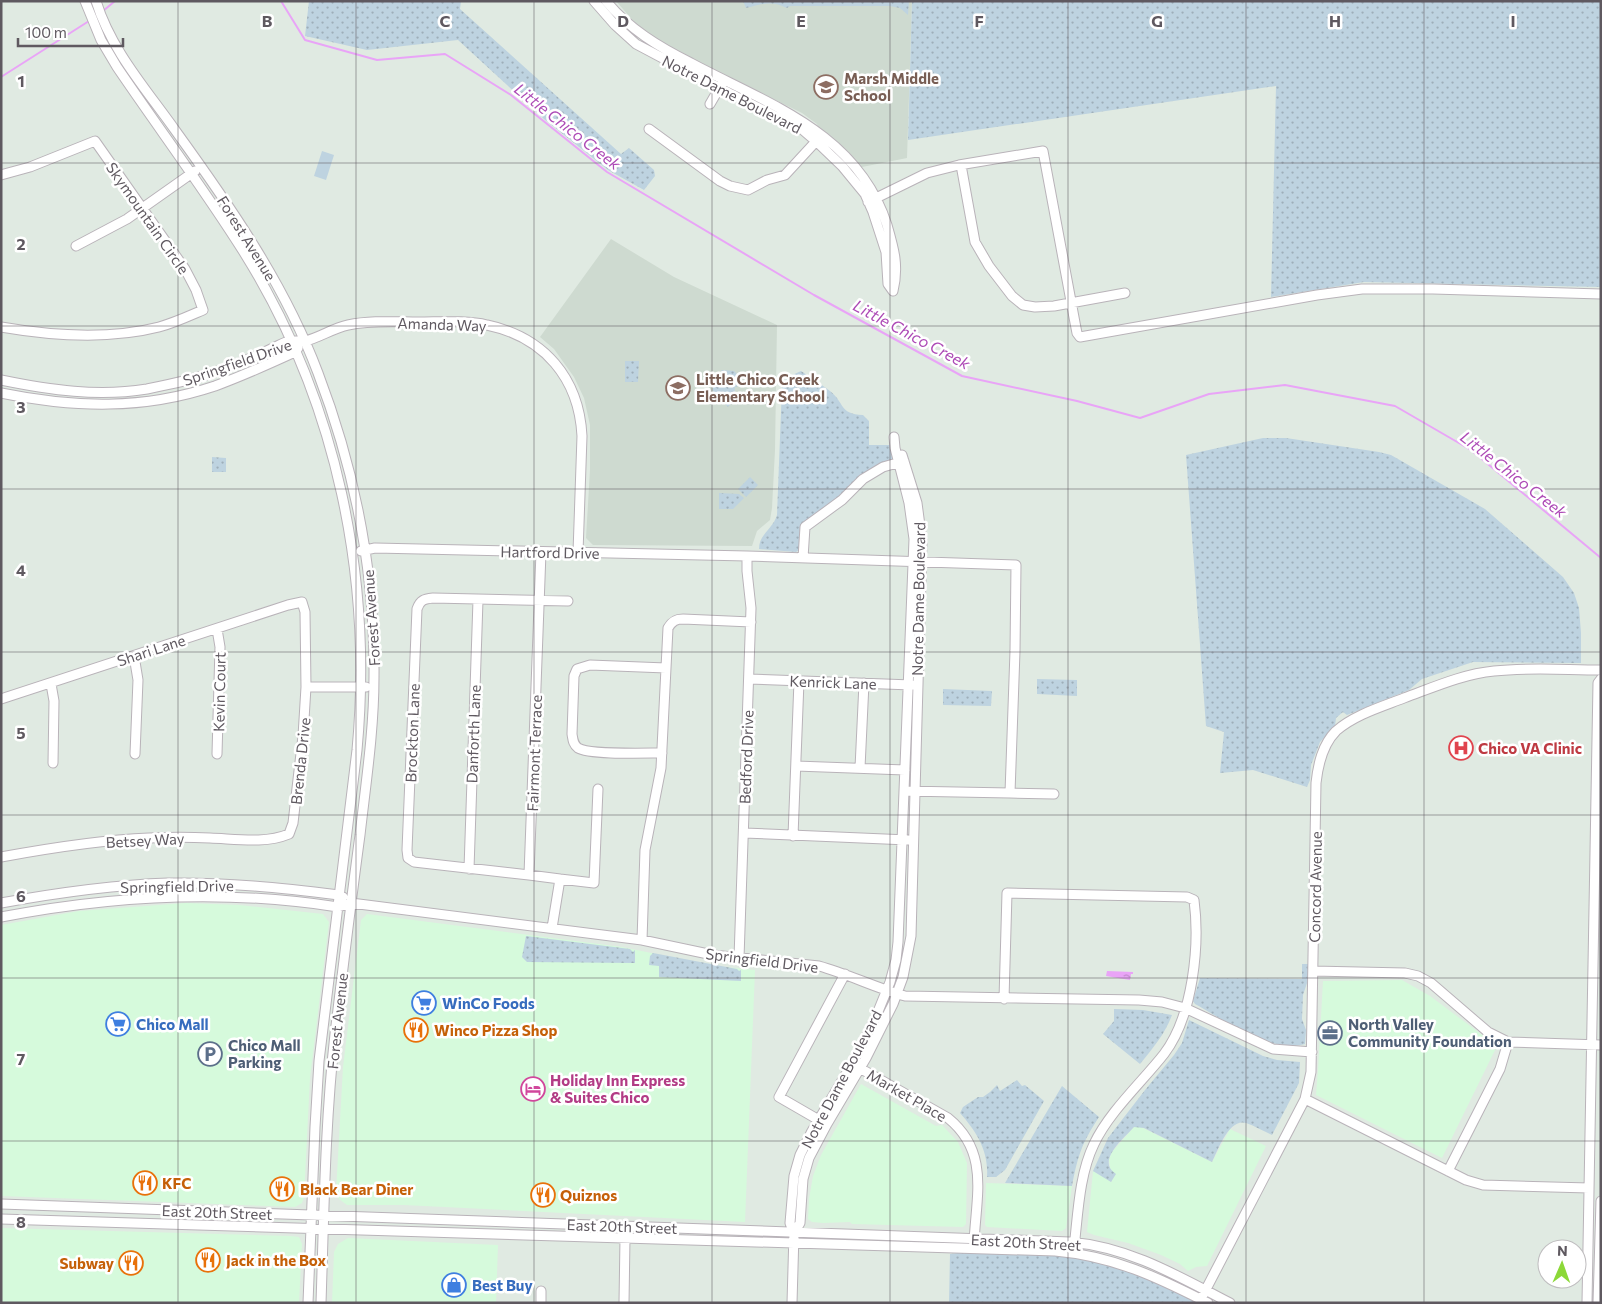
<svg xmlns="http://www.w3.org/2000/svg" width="1602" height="1304" viewBox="0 0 1602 1304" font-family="Commissioner,sans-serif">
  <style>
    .commercial { fill: #d6fadc }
    .education { fill: #cedad0 }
    .grass { fill: url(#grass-dots) }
    .garden { fill: #bed3e0 }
    .water { fill: url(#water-ripples) }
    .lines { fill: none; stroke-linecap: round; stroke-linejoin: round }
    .stream { stroke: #e9a4f7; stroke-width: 2 }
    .minor-casing { stroke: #b9b3b9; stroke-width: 11 }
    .minor { stroke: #fff; stroke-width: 9 }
    .grid { fill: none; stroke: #5f5960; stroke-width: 1; stroke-opacity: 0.55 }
    .labels { text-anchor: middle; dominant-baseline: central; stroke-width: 5; stroke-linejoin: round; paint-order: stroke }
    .education-label { font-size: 15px; font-weight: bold; fill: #785e54; stroke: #fff; text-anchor: start }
    .street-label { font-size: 15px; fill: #5f5960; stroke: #fff }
    .health-label { font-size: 15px; font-weight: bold; fill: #be3a42; stroke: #fff; text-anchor: start }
    .shop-label { font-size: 15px; font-weight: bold; fill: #366cbe; stroke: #fff; text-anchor: start }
    .service-label { font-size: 15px; font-weight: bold; fill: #4e5e75; stroke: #fff; text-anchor: start }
    .food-label { font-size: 15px; font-weight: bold; fill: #c56008; stroke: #fff; text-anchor: start }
    .hotel-label { font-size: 15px; font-weight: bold; fill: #b23c85; stroke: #fff; text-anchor: start }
    .water-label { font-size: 16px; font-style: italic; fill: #ad4ab6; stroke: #fff }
    .grid-label { font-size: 16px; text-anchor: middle; font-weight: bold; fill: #5f5960; stroke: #fff; stroke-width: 5; stroke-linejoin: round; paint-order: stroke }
  </style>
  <defs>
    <pattern id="grass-dots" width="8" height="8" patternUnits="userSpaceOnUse" patternTransform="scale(1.25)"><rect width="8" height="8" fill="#bed3e0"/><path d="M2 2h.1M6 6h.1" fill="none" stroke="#9eaeb9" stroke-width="1.8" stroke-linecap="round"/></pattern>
    <pattern id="water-ripples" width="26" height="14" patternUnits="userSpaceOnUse" patternTransform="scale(1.25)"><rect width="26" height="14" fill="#e9a4f7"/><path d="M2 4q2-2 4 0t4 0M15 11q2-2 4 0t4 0" fill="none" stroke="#c089cb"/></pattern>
  </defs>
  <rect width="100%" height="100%" fill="#e0eae2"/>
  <path class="commercial" d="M186 903 239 905 323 914 329 922 310 1078 304 1197 302 1203 295 1207 1 1196V925L79 911Z
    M367 914 622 947 715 966 755 970 745 1222 404 1205H347L339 1199 336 1192 343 1067 361 920Z
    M1402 980 1430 996 1497 1046 1442 1158 1316 1095 1318 1070 1323 981Z
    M861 1084 936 1126 942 1125 958 1142 967 1163 966 1224 963 1227 852 1224 850 1222 823 1223 812 1222 808 1219 809 1199 813 1176 821 1155Z
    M1139 1126 1212 1162 1230 1129 1266 1146 1207 1266 1196 1267 1188 1271 1180 1264 1161 1255 1128 1243 1094 1235 1087 1232 1093 1171 1112 1182 1109 1160 1111 1153 1134 1127Z
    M986 1183 1072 1186 1066 1228 1062 1231 987 1227 985 1225Z
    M1 1228 291 1236 299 1237 302 1244 299 1303H1Z
    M348 1238 498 1245 496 1303H332L334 1252 338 1244Z"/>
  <path class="education" d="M616 1H912L907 158 857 168 822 135 817 124 802 113 763 94 723 81 641 30Z
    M611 239 674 277 777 325 775 450 772 508 770 520 757 531 752 546 593 545 586 538 590 470V425L584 398 574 377 554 349 540 337Z"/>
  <path class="grass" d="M309 1H461L460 9 621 154 629 148 654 170 655 176 644 190 608 170 544 119 458 40 367 50 305 36Z
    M743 1H909L908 15 900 8 890 6H790L787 8C771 0 763 4 746 8Z
    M912 1H1601V287L1364 282 1271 297 1276 86 908 140Z
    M625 361H639L638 382H625Z
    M722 370 734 371 738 375 737 387H735L734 400 728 407 713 391V385H718V375Z
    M801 371C811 378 821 384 830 391 845 403 839 414 863 415L869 421V445H892L893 459 871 469 861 476 840 496 801 525 799 550 796 552 759 549C759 534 773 529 777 515L782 386 788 377Z
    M1263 438H1286L1379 452 1391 455 1485 509 1563 577 1574 593 1579 608 1581 633V663L1473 662 1422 679 1409 690 1347 715 1343 712 1336 718 1335 726 1320 742 1311 765 1310 780 1307 787 1253 770 1220 773 1224 732 1206 726 1186 455Z
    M212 457 226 458V472H212Z
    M750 477 758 485 746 497 738 489Z
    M719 493 739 494 744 498 733 509H719Z
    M1037 679 1077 680V696L1037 694Z
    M943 689 992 691 991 706 943 705Z
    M526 936 630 949 633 952 635 950V963L527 962 522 957Z
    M653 953 737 969 739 971 741 970V981L659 977V966L649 965 650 956Z
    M1302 964H1308V980L1303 995 1302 1019 1306 1030 1305 1044C1272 1054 1224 1020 1195 1004L1193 1001 1200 978 1302 979Z
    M1114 1009 1143 1010 1172 1015C1165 1034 1153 1048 1140 1064L1103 1034 1114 1021Z
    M1189 1020 1263 1056 1277 1060 1300 1062 1299 1083 1272 1135C1263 1131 1255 1126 1246 1123 1229 1118 1218 1150 1212 1162L1144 1128 1134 1127C1126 1136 1103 1155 1110 1168 1112 1171 1114 1172 1116 1174L1111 1182 1093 1171 1108 1138 1145 1090 1174 1055 1182 1043Z
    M1017 1080 1022 1086 1025 1085 1044 1101 1005 1170 996 1177H987C989 1151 976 1131 960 1113L963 1107 978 1097H983L990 1092 997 1085 1000 1091Z
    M1062 1086 1099 1117C1082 1143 1078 1155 1072 1186L1005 1183Z
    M965 1252C1005 1254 1056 1252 1095 1261 1131 1270 1164 1287 1198 1303H949L950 1254Z"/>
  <path class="garden" d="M322 151 334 155 326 180 314 176Z"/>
  <path class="water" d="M1107 971 1133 972V974H1131L1130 980 1106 976Z"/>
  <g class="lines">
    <path class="stream" d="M281 1 305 40 377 60 445 54 511 95 607 172 814 295 962 376 1077 401 1140 418 1209 394 1285 385 1395 406 1471 450 1601 558
      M103 11 115 1
      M1 77 89 21"/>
    <g class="minor-casing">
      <path id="minor" d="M85 1 101 40 117 67C159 129 205 190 245 254 337 402 373 578 357 750L319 1061 315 1127 308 1303
        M96 1C111 50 146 89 175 130 230 206 285 285 318 373 355 470 375 573 374 677 374 730 366 782 360 835 351 901 343 968 335 1034 325 1123 324 1213 321 1303
        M594 1 615 25 636 44 719 88 803 130 817 142 842 166 865 194 873 212 886 252 888 284 893 291
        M606 1C629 29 659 47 691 63 768 104 858 133 887 225 894 249 899 266 893 291
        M710 104 721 85
        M649 129 720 181 730 186 748 190 767 180 785 175 820 137
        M961 165 975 242 989 266 1012 296 1023 305 1035 307 1054 306 1125 293
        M1 175 30 167 95 141 185 269 196 290 203 310C189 316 174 323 159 327 108 340 53 336 1 327
        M868 202 927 173 959 165 1043 151 1076 328 1077 333 1080 337 1317 295 1362 289H1433L1601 294
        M76 246 127 219 195 171
        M1 380C50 390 98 397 147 389 172 384 197 379 221 370 238 364 256 356 273 348 278 346 284 342 290 341 295 340 300 342 305 341 319 338 333 328 348 325 371 320 396 322 419 322 440 322 467 320 487 325 544 337 579 378 582 436L578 553
        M1 393C75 408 143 410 215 386 242 376 269 364 295 352L298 348
        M361 551 375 548 747 556 1016 565 1015 651 1010 793 904 791
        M541 552 529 875 560 879 552 928
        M803 558 805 527 842 500 863 479 883 467 904 461
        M217 629 220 647 217 754
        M134 656 138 680 135 754
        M749 679 912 685
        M51 684 54 701 53 763
        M306 687H366
        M1 699 288 605 302 602 305 612 306 687 303 736 293 823 289 834C265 844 236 839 210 838 190 837 169 837 149 838 99 840 50 848 1 857
        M662 753C646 753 589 755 578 748 573 744 573 740 572 734L574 676 577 669 590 665 666 668
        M796 766 905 770
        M860 768 864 683
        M1010 793 1054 794
        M744 833 908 840
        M793 836 799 681
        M469 869 478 600
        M529 875 414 862 408 858 407 850 417 609C420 600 424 599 433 598L568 601
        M560 879 594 883 598 789
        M1 903C56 893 112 885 168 883 225 882 282 888 339 895L343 897
        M1 917C114 895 224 889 338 907L351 903 642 940 713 955 819 966C848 974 876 988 905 996L1139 1000 1162 1002 1185 1008 1273 1049 1312 1052
        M642 940 645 850 661 768 668 628C672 621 676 619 683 619L751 622
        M739 958 751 608 747 571V556
        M1313 971 1405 973 1418 976 1431 983 1488 1032 1508 1042 1601 1045
        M1004 999 1007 893 1187 897 1194 900C1200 945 1193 1016 1164 1054 1142 1082 1109 1112 1094 1144 1079 1175 1078 1214 1074 1248
        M856 1066 948 1118C990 1152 976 1196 974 1243
        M1305 1099 1466 1180 1483 1185 1589 1188
        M824 1123 779 1097 845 974
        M1448 1171 1500 1069 1508 1042
        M1 1204 1070 1242C1129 1247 1178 1276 1230 1303
        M1 1219 1055 1251C1113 1256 1157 1277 1208 1303
        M794 1233 800 1223 803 1179 809 1158 827 1124 866 1058 893 1004 903 977 911 936 922 541 917 503 902 455
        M1203 1295 1305 1099 1311 1072 1316 783C1318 765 1322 745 1336 731 1354 715 1381 707 1404 698 1434 687 1463 674 1494 671 1529 667 1566 670 1601 670
        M541 1303V1291
        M624 1303 625 1238
        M792 1303 794 1233 790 1223 794 1176 800 1155 812 1131 852 1064 875 1019 890 982 896 960 898 942 914 539 909 503 895 448 894 437
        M1587 1303 1598 683 1601 679
        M1598 1303 1601 1201"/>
    </g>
    <use href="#minor" class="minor"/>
  </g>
  <path class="grid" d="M178 1V1303M356 1V1303M534 1V1303M712 1V1303M890 1V1303M1068 1V1303M1246 1V1303M1424 1V1303M1 163H1601M1 326H1601M1 489H1601M1 652H1601M1 815H1601M1 978H1601M1 1141H1601"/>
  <defs>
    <g id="school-ring" transform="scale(1.25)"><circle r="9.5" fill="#fff" stroke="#8d6e63" stroke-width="1.5"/><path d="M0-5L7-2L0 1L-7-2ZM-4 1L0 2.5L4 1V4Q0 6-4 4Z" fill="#8d6e63"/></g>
    <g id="hospital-ring" transform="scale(1.25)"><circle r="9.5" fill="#fff" stroke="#e0444e" stroke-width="1.5"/><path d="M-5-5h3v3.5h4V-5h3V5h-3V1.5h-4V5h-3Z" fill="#e0444e"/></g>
    <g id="supermarket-ring" transform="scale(1.25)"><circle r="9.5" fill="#fff" stroke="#3f7fe0" stroke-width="1.5"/><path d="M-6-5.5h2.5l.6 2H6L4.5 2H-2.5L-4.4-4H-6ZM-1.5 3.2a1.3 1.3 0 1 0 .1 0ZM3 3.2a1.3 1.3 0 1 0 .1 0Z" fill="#3f7fe0"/></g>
    <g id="restaurant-ring" transform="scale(1.25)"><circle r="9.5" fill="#fff" stroke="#e8710a" stroke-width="1.5"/><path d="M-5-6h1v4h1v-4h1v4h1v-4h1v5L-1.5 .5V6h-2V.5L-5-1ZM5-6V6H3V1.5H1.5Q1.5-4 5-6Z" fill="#e8710a"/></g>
    <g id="office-ring" transform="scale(1.25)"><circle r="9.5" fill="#fff" stroke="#5c6f8a" stroke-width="1.5"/><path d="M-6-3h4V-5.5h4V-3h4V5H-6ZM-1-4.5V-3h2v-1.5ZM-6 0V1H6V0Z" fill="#5c6f8a"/></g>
    <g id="parking-ring" transform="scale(1.25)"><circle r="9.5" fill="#fff" stroke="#5c6f8a" stroke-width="1.5"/><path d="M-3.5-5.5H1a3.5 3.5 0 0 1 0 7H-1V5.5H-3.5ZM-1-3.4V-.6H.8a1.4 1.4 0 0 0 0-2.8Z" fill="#5c6f8a"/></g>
    <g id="hotel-ring" transform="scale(1.25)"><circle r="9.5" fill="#fff" stroke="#d1479c" stroke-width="1.5"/><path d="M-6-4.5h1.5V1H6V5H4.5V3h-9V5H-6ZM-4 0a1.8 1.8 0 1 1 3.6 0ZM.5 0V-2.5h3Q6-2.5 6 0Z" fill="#d1479c"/></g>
    <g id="shop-ring" transform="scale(1.25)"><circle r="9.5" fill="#fff" stroke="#3f7fe0" stroke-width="1.5"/><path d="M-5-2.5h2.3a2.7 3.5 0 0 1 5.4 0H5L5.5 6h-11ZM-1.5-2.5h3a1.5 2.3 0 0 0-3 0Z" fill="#3f7fe0"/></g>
  </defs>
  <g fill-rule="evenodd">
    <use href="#school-ring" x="826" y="87"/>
    <use href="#school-ring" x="678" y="388"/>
    <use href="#hospital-ring" x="1461" y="748"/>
    <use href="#supermarket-ring" x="424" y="1003"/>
    <use href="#supermarket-ring" x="118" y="1024"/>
    <use href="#restaurant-ring" x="416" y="1030"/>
    <use href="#office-ring" x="1330" y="1033"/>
    <use href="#parking-ring" x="210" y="1054"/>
    <use href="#hotel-ring" x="533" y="1089"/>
    <use href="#restaurant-ring" x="145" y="1183"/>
    <use href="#restaurant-ring" x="282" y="1189"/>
    <use href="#restaurant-ring" x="543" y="1195"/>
    <use href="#restaurant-ring" x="208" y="1260"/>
    <use href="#restaurant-ring" x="131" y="1263"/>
    <use href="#shop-ring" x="454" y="1285"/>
  </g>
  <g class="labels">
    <g class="education-label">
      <text x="844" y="78">Marsh Middle<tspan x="844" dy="17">School</tspan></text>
      <text x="696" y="379">Little Chico Creek<tspan x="696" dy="17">Elementary School</tspan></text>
    </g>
    <g class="street-label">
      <text transform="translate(732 94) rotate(27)">Notre Dame Boulevard</text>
      <text transform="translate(148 218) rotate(55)">Skymountain Circle</text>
      <text transform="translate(247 238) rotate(58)">Forest Avenue</text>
      <text transform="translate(442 324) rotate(2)">Amanda Way</text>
      <text transform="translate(237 362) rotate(-19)">Springfield Drive</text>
      <text transform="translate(550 552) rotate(1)">Hartford Drive</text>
      <text transform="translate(918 599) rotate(-89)">Notre Dame Boulevard</text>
      <text transform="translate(371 618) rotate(-94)">Forest Avenue</text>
      <text transform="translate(151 650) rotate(-18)">Shari Lane</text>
      <text transform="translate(833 682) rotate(2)">Kenrick Lane</text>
      <text transform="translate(219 692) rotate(-89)">Kevin Court</text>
      <text transform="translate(412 733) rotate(-88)">Brockton Lane</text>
      <text transform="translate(473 734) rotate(-88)">Danforth Lane</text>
      <text transform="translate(534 753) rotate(-88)">Fairmont Terrace</text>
      <text transform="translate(746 757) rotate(-88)">Bedford Drive</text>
      <text transform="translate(300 761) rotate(-84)">Brenda Drive</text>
      <text transform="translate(145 840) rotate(-3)">Betsey Way</text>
      <text transform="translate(177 886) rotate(-1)">Springfield Drive</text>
      <text transform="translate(1315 887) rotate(-89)">Concord Avenue</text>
      <text transform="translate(762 960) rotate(7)">Springfield Drive</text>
      <text transform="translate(337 1021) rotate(-84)">Forest Avenue</text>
      <text transform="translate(841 1079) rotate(-62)">Notre Dame Boulevard</text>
      <text transform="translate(907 1095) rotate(30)">Market Place</text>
      <text transform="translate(217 1212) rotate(2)">East 20th Street</text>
      <text transform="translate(622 1226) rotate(2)">East 20th Street</text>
      <text transform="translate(1026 1242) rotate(3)">East 20th Street</text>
    </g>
    <g class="health-label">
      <text x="1478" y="748">Chico VA Clinic</text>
    </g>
    <g class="shop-label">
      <text x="442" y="1003">WinCo Foods</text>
      <text x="136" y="1024">Chico Mall</text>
      <text x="472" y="1285">Best Buy</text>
    </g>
    <g class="service-label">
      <text x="1348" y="1024">North Valley<tspan x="1348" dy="17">Community Foundation</tspan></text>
      <text x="228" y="1045">Chico Mall<tspan x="228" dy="17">Parking</tspan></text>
    </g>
    <g class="food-label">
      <text x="434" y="1030">Winco Pizza Shop</text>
      <text x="162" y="1183">KFC</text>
      <text x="300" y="1189">Black Bear Diner</text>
      <text x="560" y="1195">Quiznos</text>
      <text x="226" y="1260">Jack in the Box</text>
      <text x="114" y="1263" text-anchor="end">Subway</text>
    </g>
    <g class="hotel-label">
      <text x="550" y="1080">Holiday Inn Express<tspan x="550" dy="17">&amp; Suites Chico</tspan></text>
    </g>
    <g class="water-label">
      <text transform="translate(568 126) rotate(38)">Little Chico Creek</text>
      <text transform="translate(912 334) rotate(28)">Little Chico Creek</text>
      <text transform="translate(1514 474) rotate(38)">Little Chico Creek</text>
    </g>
  </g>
  <g class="grid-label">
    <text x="267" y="27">B</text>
    <text x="445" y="27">C</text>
    <text x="623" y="27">D</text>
    <text x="801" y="27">E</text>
    <text x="979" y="27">F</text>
    <text x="1157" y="27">G</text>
    <text x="1335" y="27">H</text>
    <text x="1513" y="27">I</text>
    <text x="21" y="87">1</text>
    <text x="21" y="250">2</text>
    <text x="21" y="413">3</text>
    <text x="21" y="576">4</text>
    <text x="21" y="739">5</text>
    <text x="21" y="902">6</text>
    <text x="21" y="1065">7</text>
    <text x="21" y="1228">8</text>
  </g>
  <rect width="1602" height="1304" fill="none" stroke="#5f5960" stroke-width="5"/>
  <g transform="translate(1562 1264) rotate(2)"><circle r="24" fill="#ffffff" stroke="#bfbdbf"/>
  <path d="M0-4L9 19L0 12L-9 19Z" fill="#8cd838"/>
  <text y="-8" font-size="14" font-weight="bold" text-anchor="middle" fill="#5f5960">N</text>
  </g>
  <path d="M18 38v8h105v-8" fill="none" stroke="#5f5960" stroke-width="2.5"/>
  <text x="25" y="38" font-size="15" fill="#5f5960" stroke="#ffffff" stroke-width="4" paint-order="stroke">100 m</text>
</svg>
